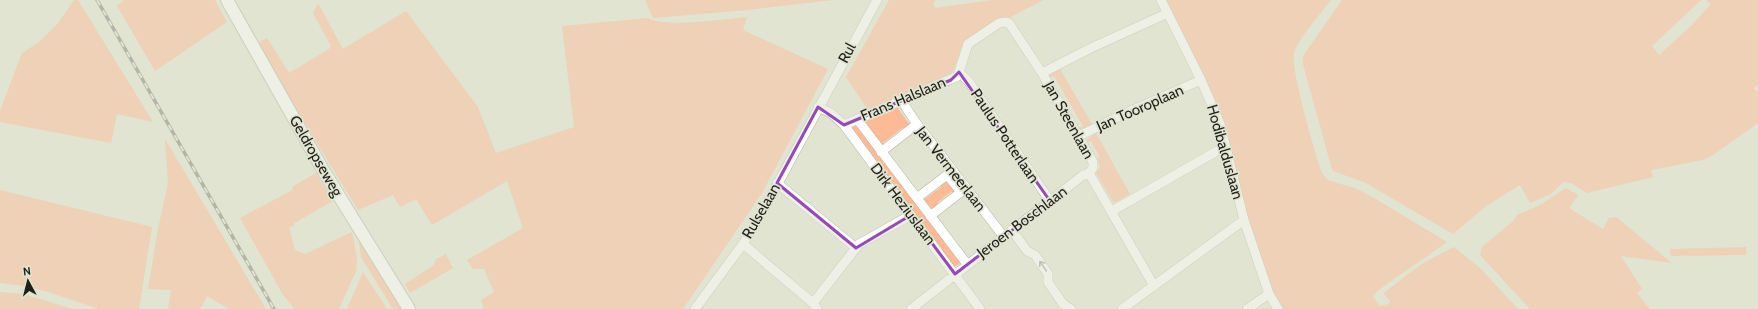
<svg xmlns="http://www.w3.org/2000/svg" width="1758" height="309" viewBox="0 0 1758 309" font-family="Cabin,sans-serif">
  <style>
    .green { fill: #feba94 }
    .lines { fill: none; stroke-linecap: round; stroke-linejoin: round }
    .minor-casing { stroke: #b3b6a4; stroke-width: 10 }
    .major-casing { stroke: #b3b6a4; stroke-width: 14 }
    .minor { stroke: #fff; stroke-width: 9 }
    .major { stroke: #fff; stroke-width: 12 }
    .rail-casing { stroke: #7c7e71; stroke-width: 3.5 }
    .rail { stroke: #e0e4d1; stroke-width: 2; stroke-dasharray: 6; stroke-linecap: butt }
    .oneway { stroke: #9a9b98 }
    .marked { fill: none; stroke: #9549bb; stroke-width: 3; stroke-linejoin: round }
    .labels { text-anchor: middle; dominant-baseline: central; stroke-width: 3.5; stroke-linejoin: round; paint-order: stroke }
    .street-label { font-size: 15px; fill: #1f2019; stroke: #e0e4d1 }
  </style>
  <rect width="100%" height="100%" fill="#e0e4d1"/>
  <path class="green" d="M74 0H78L153 122 117 114 111 143 0 122V111L22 53 38 43 59 22Z
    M124 0H215L227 22 155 71 117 6Z
    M645 0H833L747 10 653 18Z
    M889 0H936L933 3 935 8 993 0H1043L1009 18 998 19 966 41 951 75 868 110 846 77Z
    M1165 0H1331C1321 13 1298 39 1294 53 1290 67 1315 154 1322 173L1328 180 1357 189 1374 198 1447 242 1377 291 1373 297 1380 306 1388 304 1390 301 1384 294 1385 292 1423 263 1454 247 1480 268 1518 309H1282L1265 274 1249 220 1245 217 1226 138Z
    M1342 0H1701L1652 46 1659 55 1691 26 1711 4 1706 0H1758V84L1754 88 1758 93V123L1713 155 1703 160 1651 170 1653 177 1587 193 1571 183 1563 182 1551 194 1530 203 1520 185 1486 206 1453 234 1366 183 1333 171 1331 166 1303 64V56Z
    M318 3 343 49 406 11 478 107 496 153 574 127 562 26 648 18C663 28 728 19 747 17L743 30 828 69 762 193 683 309H484L481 300 494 292 484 269H473L467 260 523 228 507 181 432 225 416 199 400 207 393 195 358 210 282 86 258 43 267 38 289 73 329 49 331 46 313 13Z
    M1060 69 1093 126 1084 131 1078 129 1083 126 1054 76 1049 79 1048 74Z
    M897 107 910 125 906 129 902 128 883 143 886 144 881 145 865 123 866 121Z
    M857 125 961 263 956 266 952 265 851 128Z
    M1096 133 1130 194 1114 203 1096 173 1100 168 1097 159 1100 157 1091 141 1087 142V140Z
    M165 139 266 309H229L207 296 200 309H168L171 290 148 289 158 229 168 183Z
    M316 173 333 201 294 223V226L289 227 295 250 305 254 352 232 357 259 356 271 339 309H295L283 295 240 218 293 190 292 187Z
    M946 179 956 191 952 196V191L938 202 937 209 930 210 922 199 925 194V199L941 187 942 180Z
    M1566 188 1578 195 1569 208 1603 229 1609 218 1616 217 1672 263 1621 256 1642 289 1637 293 1650 309H1530L1480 255 1482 247 1513 221 1517 215 1540 205Z
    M0 190 152 227 139 309H99L48 292 25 286 0 283Z
    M358 234 404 309H393L361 257Z
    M1746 247V255L1671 256 1670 249Z
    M446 254 453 268 410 293 405 284 434 265 436 259Z
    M363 272 387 309H347Z
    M0 292 23 294 73 309H0Z"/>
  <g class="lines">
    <g class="minor-casing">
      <path id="minor" d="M1161 0 1201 80 1220 124 1244 220 1269 294 1278 309
        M959 72 969 82 1050 201
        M1042 73 1093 47 1168 13
        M901 100 917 124 1004 237
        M818 107 831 113 844 125 980 309
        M857 119 967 264
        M844 125 956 77 958 75 968 44 999 23 1006 22 1009 23 1042 73 1093 162V168L1089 173 1154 286
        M1079 136 1126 113 1201 80
        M881 152 917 124
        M777 183 856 248
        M917 198 947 175 961 192 930 216
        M1112 211 1217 151 1226 149
        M1012 230 1027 251 1035 255 1048 274V282L1063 304 1071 309
        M743 244 813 303 817 309
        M813 303 859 244 911 215
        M695 309 743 244 763 211 877 0
        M911 309 1082 176 1089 173
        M1122 309 1244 220
        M1247 309 1269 294"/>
    </g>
    <g class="major-casing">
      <path id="major" d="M227 0 323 170 409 309"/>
    </g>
    <use href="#minor" class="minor"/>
    <use href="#major" class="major"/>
    <g class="rail-casing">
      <path id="rail" d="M97 0 274 309"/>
    </g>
    <use href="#rail" class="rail"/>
  </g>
  <defs><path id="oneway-shaft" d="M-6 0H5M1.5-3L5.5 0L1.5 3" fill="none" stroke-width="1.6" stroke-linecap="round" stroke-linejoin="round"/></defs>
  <use class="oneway" href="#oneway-shaft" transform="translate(1043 266) rotate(-124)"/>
  <path d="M0 0H1758V309H0ZM959 72 1050 201 955 274 911 215 856 248 777 183 818 107 844 125 951 80Z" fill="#e0e4d1" fill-opacity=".55" fill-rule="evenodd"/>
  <path class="marked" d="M959 72 1050 201 955 274 911 215 856 248 777 183 818 107 844 125 951 80Z"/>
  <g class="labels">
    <g class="street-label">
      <text transform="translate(847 53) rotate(-62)">Rul</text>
      <text transform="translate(903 99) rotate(-23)">Frans Halslaan</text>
      <text transform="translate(1140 108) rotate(-24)">Jan Tooroplaan</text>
      <text transform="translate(1069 120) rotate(61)">Jan Steenlaan</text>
      <text transform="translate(1005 136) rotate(56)">Paulus Potterlaan</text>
      <text transform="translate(1225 152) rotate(74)">Hodibalduslaan</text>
      <text transform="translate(316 156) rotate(60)">Geldropseweg</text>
      <text transform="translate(951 169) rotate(52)">Jan Vermeerlaan</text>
      <text transform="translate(903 204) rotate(53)">Dirk Heziuslaan</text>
      <text transform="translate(761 211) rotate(-60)">Rulselaan</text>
      <text transform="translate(1022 222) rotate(-37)">Jeroen Boschlaan</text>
    </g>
  </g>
  <g transform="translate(28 281) rotate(353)" stroke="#e0e4d1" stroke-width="3" paint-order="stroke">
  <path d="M0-3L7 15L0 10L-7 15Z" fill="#1f2019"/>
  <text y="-6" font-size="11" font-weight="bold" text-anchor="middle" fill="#1f2019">N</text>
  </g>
</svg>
